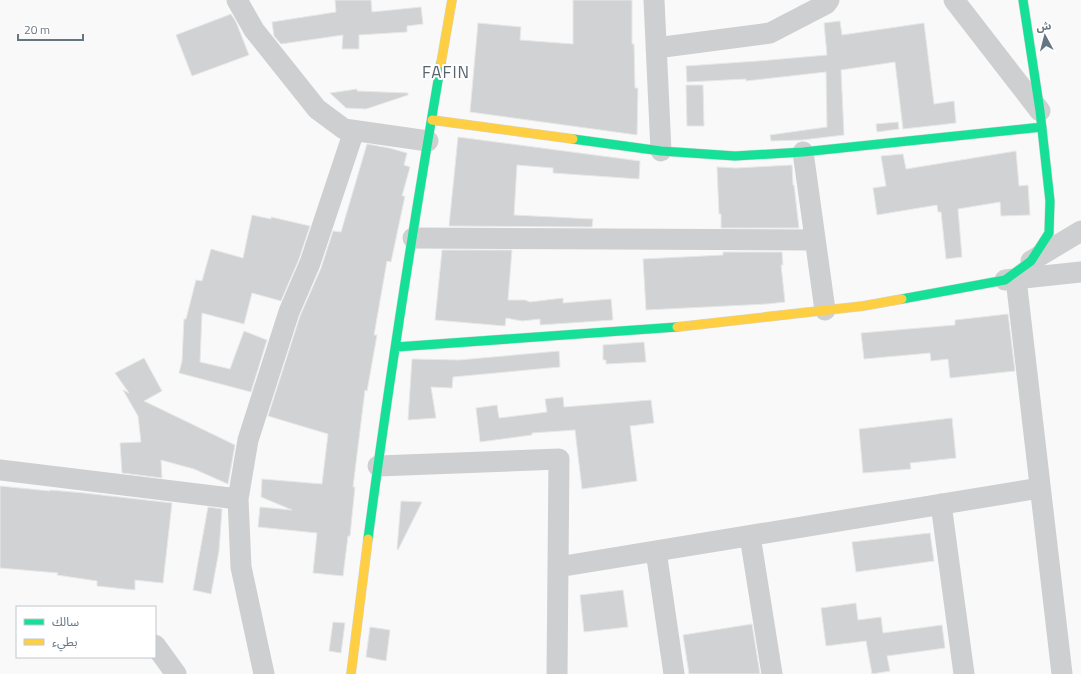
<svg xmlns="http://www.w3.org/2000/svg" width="1081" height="674" viewBox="0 0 1081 674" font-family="'Titillium Web','Noto Sans Arabic',sans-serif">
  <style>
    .building { fill: #d0d2d3; stroke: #e8e8e8 }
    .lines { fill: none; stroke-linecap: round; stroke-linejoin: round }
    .fast-casing { stroke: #d5d6d7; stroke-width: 10 }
    .slow-casing { stroke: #d5d6d7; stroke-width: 10 }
    .street { stroke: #cecfd0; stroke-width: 21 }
    .fast { stroke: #16e098; stroke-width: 9 }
    .slow { stroke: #ffcf43; stroke-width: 9 }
    .labels { text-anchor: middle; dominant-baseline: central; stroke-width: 4; stroke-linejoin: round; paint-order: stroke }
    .quarter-label { font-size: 17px; letter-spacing: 1px; fill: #57646e; stroke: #fff }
  </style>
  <rect width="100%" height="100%" fill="#f9f9f9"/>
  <path class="building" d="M335 0H371L372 12 421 7 423 24 407 26V32L359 35V49H342L343 35 281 44 274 36 272 22 336 12Z
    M573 0H632V44H634L635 88H638L637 135 470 112 478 23 521 27 520 40 573 44Z
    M231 14 236 22 249 55 192 76 176 35Z
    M840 21 842 35 924 23 934 104 954 101 956 123 903 129 895 62 841 70 844 135 802 140 771 141 770 135 827 127 826 72 746 81V79L687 82 686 66 758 61 827 55 824 23Z
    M686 85H703L704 126H687Z
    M357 89V91L408 93V95L366 109 346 108 330 93Z
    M898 122 899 129 877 132 876 124Z
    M458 137 640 161 639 179 553 173V168L517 165 514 215 593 219 592 227 449 226Z
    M367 144 389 148 407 153 404 165 410 167 402 196H405L391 262 387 261 374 335H377L367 391 365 390 353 487H355L350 536H348L343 576 313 573 317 533 258 527 260 507 292 510 261 497 262 479 322 484 328 434 268 416 300 316 321 268 333 231 341 232Z
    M1016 151 1019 186 1028 185 1030 215 1001 216 1000 202 958 209 962 257 946 259 941 212H938L937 205 877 215 873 188 886 186 881 156 903 154 906 169Z
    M792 165 793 185H794L799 228H721V214H719L717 167 736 168Z
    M252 215 271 219V217L310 226 299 259 281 301 252 293 244 324 202 313 200 362 230 369 244 331 267 340 251 392 179 373 182 361 184 319H186L196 280 202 281 211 249 243 258Z
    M442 250H512L508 300H525L530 302 563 298V303L611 299 613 320 540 325V319L522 321 506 318 505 326 435 320Z
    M723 252H782L783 265H781L785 302 767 304 646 310 643 259 723 255Z
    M1008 314 1015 371 950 378 948 359 931 361 930 353 864 359 861 333 955 325V320Z
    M644 342 646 362 606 364V360H603V345Z
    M559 351 560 367 453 377 452 388 431 387 436 418 408 420 412 359 459 360Z
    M144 358 162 391 144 401 235 445 228 484 194 469 161 460 162 478 122 473 120 443 141 442 138 416 123 390 129 393 115 373Z
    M563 397 564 407 651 400 654 423 630 426 637 481 582 489 575 430 532 433V435L480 442 476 408 497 405 499 418 547 412 545 399Z
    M952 418 956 458 910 463 911 469 863 473 859 429Z
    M0 486 50 491V490L84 493 172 503 163 583 135 580V590L97 586V581L57 575 58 573 0 568Z
    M401 501 422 502 398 550 397 549Z
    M208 507 222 509 219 551 211 594 193 590Z
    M930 533 934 561 856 572 852 542Z
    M623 590 628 627 584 632 580 595Z
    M856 603 858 620 881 617 883 633 942 625 945 648 887 656 890 671 872 674 866 641 826 646 821 608Z
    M333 622 345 623 341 653 329 651Z
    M752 624 760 674H689L683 635Z
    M370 627 390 630 386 661 366 657Z"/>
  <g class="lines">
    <g class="fast-casing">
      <path id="fast" d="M573 139 661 151 735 156 803 152 1042 127
        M902 299 1005 280 1031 261 1049 233 1050 201 1040 111 1023 0
        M396 347 677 327
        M368 539C389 380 414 221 441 63"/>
    </g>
    <g class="slow-casing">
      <path id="slow" d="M441 63 452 0
        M432 120 573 139
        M677 327 863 306 902 299
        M351 674 368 539"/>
    </g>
    <path class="street" d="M237 0 254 30 317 109 344 129 428 141
      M654 0 661 151
      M954 0 1040 111
      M656 48 770 33 826 4 829 0
      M803 152 825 310
      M413 238 815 240
      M1031 261 1081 231
      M1016 279 1062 674
      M1005 280 1081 272
      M378 466 559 459 557 674
      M0 470 238 499
      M941 504 964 674
      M750 536 772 674
      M656 551 674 674
      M558 567 1040 488
      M155 645 176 674
      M264 674 241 567 238 499 248 440 289 312 310 263 354 131"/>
    <use href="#fast" class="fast"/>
    <use href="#slow" class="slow"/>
  </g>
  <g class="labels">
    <g class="quarter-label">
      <text x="446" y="72">FAFIN</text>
    </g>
  </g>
  <rect x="16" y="606" width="140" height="52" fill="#ffffff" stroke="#c1c8cd"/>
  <rect x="24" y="619" width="20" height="6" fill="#16e098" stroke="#c1c8cd"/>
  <text x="52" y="626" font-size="12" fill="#657683">سالك</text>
  <rect x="24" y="639" width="20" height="6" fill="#ffcf43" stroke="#c1c8cd"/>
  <text x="52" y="646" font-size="12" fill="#657683">بطيء</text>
  <g transform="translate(1045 36) rotate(353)" stroke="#ffffff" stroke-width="3" paint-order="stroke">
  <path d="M0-3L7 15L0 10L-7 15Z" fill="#657683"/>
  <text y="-6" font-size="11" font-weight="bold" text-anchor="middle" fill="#657683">ش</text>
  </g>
  <path d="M18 34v6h65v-6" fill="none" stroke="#657683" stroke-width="2"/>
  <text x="24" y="34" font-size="12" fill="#657683" stroke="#ffffff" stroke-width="3" paint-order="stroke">20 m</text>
</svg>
